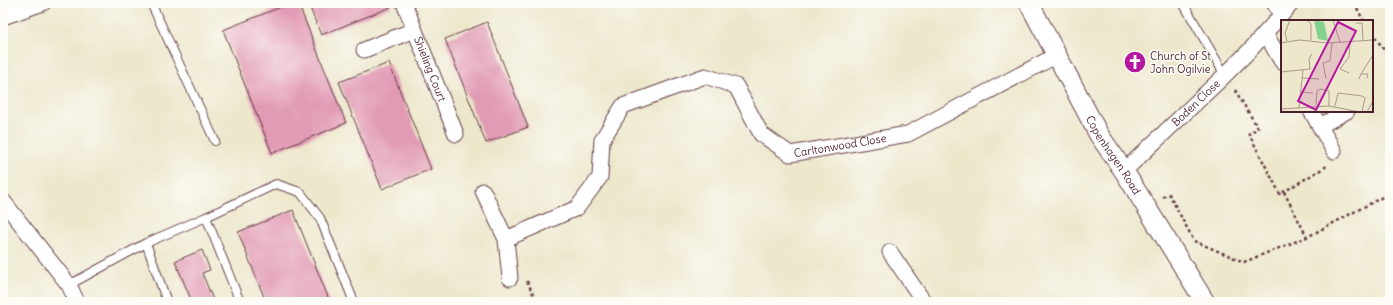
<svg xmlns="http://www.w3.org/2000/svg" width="1393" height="305" viewBox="0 0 1393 305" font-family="Delius,sans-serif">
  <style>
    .building { fill: #e29bb5 }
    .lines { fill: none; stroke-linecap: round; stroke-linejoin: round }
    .service-casing { stroke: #623d43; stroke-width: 10 }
    .minor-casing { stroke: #623d43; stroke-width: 17 }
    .tertiary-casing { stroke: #623d43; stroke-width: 21 }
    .path { stroke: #623d43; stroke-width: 2.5; stroke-dasharray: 3 3; stroke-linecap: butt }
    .service { stroke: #fff; stroke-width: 8 }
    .minor { stroke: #fff; stroke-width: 15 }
    .tertiary { stroke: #fff; stroke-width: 19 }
    .labels { text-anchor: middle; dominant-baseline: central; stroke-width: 3.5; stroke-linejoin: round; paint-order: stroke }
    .poi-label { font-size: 11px; fill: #4a1f2b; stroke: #fdfcf7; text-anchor: start }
    .street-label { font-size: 11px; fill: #4a1f2b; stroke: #fdfcf7 }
    .inset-road { fill: none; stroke: #ac978c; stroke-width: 1 }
    .view { fill: #b5179e; fill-opacity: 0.15; stroke: #b5179e; stroke-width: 2 }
    .inset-edge { fill: none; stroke: #4a1f2b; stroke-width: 2 }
  </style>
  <rect width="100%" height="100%" fill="#fdfcf7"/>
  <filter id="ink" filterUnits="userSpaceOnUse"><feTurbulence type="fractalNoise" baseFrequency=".025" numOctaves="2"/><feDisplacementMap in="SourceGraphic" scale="8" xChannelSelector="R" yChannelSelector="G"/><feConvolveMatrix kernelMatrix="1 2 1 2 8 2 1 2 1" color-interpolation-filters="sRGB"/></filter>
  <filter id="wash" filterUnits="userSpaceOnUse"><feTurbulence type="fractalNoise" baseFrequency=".012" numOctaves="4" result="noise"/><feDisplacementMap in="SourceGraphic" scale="16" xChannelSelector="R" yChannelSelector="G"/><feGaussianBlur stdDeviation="0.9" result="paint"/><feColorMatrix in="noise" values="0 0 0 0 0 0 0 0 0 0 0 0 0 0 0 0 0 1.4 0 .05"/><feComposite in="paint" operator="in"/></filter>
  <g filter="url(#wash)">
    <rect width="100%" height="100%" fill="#ede7cc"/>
    <g id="blocks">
      <path class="building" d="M291 3H298L346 123 272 153 223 30Z
        M308 3H389L391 7 321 35Z
        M487 22 528 127 486 143 445 39Z
        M389 63 431 169 382 189 339 82Z
        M293 210 330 302H266L238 232Z
        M202 250 210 270 202 273 214 302H192L175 261Z"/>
    </g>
  </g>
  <g filter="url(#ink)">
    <use href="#blocks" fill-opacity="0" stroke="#623d43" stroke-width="1"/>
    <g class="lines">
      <g class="service-casing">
        <path id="service" d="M10 3 13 14
          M151 3 215 141
          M1183 3 1225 75
          M1270 3 1279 18
          M206 217 240 302
          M146 243 167 302
          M69 285 146 243 206 217 276 184 300 192 320 218 354 302"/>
      </g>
      <g class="minor-casing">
        <g id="minor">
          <path id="s1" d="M404 3 456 134"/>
          <path d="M3 17 43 3"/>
          <path d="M1265 33 1282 62"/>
          <path d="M364 50 414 30"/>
          <path d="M1311 111 1334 151"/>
          <path d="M1320 126 1347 111"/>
          <path id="s2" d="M1124 171 1225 75 1251 49 1292 3"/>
          <path d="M483 191 506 239 510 278"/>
          <path d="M3 201 69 285 77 302"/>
          <path id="s3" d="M506 239 577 208 600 177 602 140 623 106 705 76 736 86 761 134 790 154 908 134 1057 55"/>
          <path d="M890 252 924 302"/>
        </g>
      </g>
      <g class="tertiary-casing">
        <g id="tertiary">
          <path id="s4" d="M1029 3 1099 135 1124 171 1205 302"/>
        </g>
      </g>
      <path class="path" d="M1354 3 1364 21
        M1372 32 1390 59
        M1235 90 1258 128 1249 134 1280 194 1327 166
        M1284 192 1307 237
        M1163 197 1169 194 1194 241 1244 262 1307 237 1390 193
        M527 281 537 302
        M1383 302 1390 298"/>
      <use href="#service" class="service"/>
      <use href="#minor" class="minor"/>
      <use href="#tertiary" class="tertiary"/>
    </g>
  </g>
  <defs>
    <g id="church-disc" transform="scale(1.15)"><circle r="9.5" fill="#b5179e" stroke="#fdfcf7"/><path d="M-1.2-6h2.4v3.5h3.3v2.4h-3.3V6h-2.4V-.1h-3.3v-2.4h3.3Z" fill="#fff"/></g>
  </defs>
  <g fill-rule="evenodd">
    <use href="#church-disc" x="1135" y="62"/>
  </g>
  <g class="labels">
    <g class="poi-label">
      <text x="1150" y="56">Church of St<tspan x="1150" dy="13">John Ogilvie</tspan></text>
    </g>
    <g class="street-label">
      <text stroke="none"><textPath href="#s1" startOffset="71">Shieling Court</textPath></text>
      <text stroke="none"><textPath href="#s2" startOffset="99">Boden Close</textPath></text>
      <text stroke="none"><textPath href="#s3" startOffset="453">Carltonwood Close</textPath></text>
      <text stroke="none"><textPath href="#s4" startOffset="174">Copenhagen Road</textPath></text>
    </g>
  </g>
  <g transform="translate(1281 20)">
    <rect width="92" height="92" fill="#ede7cc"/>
    <path d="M33 0 43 2 47 21 37 19Z" fill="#85d290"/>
    <path class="inset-road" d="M26 0 30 4V20M52 0 59 22M75 3H81L82 20M6 21 4 13 9 0M0 23 18 20 47 23 92 20M0 52 29 49 28 39 31 34M68 53 59 49 68 37 69 22M80 54 92 35M22 58 38 59M45 59 42 43 49 41 51 23M78 59 80 54H87L86 58M20 72 32 73M35 85 36 71 39 69 48 71V86M54 86 57 73 81 76 84 78 81 92M18 88 22 50M0 89 48 86 79 92M86 92 92 81"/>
    <path class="view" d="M57 2 75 11 35 90 17 81Z"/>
    <rect width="92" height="92" class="inset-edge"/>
  </g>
  <rect width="1393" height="305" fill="none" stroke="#fdfcf7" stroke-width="16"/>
</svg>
